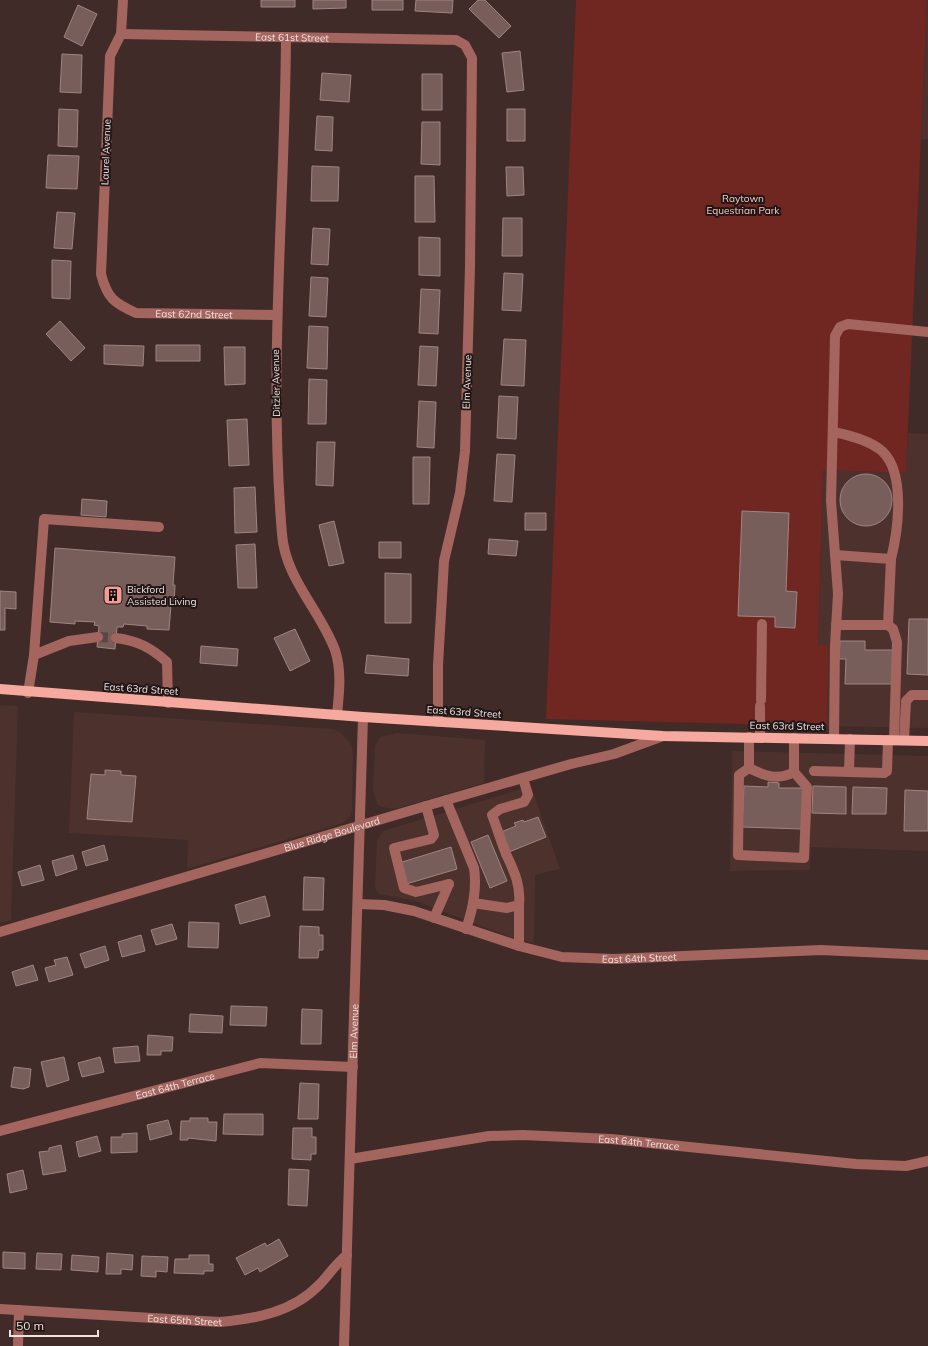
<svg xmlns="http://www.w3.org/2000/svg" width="928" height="1346" viewBox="0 0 928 1346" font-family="Mulish,sans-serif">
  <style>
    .built { fill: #4d312d }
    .green { fill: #702621 }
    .building { fill: #775e5b; stroke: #9f8581 }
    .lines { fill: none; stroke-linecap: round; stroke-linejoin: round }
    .minor-tunnel { stroke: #5b4644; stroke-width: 10; stroke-dasharray: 10 5; stroke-linecap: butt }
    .minor { stroke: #a3655e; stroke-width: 10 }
    .major { stroke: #f6a99f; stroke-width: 10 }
    .labels { text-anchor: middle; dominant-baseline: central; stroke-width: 4; stroke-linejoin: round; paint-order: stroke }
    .street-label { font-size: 10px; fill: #f1e2e0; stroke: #201615 }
    .park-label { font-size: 10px; fill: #fcc8c1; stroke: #201615 }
    .poi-label { font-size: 10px; fill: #f1e2e0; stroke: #201615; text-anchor: start }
  </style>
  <rect width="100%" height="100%" fill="#402b28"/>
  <path class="built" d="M927 0H928V139H921Z
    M908 433 928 434V728L827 726 829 646 818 645 823 470 906 473Z
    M0 705 18 706 11 920 0 923Z
    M74 712 333 729 341 733 351 744 353 750 352 811 350 816 343 823 187 869 188 840 69 833Z
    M397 733 485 740 484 783 395 809 381 807 377 804 373 789 375 746 380 737Z
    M732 751 928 756V851L811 847 810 870 730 871Z
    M531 786 560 869 535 875 534 943 510 937 416 901 380 894 377 891 375 887 377 840 383 831Z"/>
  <path class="green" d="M576 0H927L906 473 823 470 818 645H829L827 726 546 719Z"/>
  <path class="building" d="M261 0H295V7H261Z
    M313 0H346V8L313 9Z
    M372 0H403V10H372Z
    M416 0H453L452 13 415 11Z
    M478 0H485L511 26 499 38 469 9Z
    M78 5 97 14 82 46 64 37Z
    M520 51 524 90 507 92 502 53Z
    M62 54 82 55 81 93 60 92Z
    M322 73 351 75 349 102 320 100Z
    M422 74H442V110H422Z
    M59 109 78 110 77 147 58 146Z
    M507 109H525V141H507Z
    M317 116 333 117 332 151 315 150Z
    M422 122H440V165L421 164Z
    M48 155 79 156 77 189 46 188Z
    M312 166 339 167 338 201H311Z
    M506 167H523L524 195 507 196Z
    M415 176H434L435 222H415Z
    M57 212 75 213 72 249 54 248Z
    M503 218H522V256H502Z
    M313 228 330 229 328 265 311 264Z
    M419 237 440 238V276L419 275Z
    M52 260 71 261 70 299 52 298Z
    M504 273 523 274 521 311 502 310Z
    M311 277 328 278 326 317 309 316Z
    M421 289 440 290 438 334 419 333Z
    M60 321 85 348 71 361 46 334Z
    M309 326 328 327 327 369 307 368Z
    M504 339 526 340 524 386 501 385Z
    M104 345 144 346 143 366 104 364Z
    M156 345H200V361H156Z
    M420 346 438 347 436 386 418 385Z
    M224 347H245V384L225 385Z
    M309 379 327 380 326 424H308Z
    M499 396 518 397 516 439 497 438Z
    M419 401 436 402 434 448 417 447Z
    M247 419 249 465 229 466 227 420Z
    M317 442H335L333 486 316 485Z
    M497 454 515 455 512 502 494 501Z
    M413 457H430L429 504H413Z
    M840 500a26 26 0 1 1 52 0a26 26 0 1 1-52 0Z
    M255 487 257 532 235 533 234 488Z
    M82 499 107 501 106 517 81 515Z
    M742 511 789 513 786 591 797 592 795 628 775 627V617L738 616Z
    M525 513H546V530H525Z
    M334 521 344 563 329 566 319 525Z
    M489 539 518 541 516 556 488 554Z
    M379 542H401V558H379Z
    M255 544 257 588H238L236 545Z
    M55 548 175 557 173 585H175L174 605H171L169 630 147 629V626L124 624 123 627H117L115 649 97 647 99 626 94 625 95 622 75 621V624L50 622Z
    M385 573 411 574V623H385Z
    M0 591 16 592V609L5 608V630H0Z
    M909 619H928V675L907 674Z
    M295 629 310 661 290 671 274 638Z
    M840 641H865V650H893V684H845L846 659H839Z
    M201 646 238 649 237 666 200 663Z
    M367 655 409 659 408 676 365 673Z
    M105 770 121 771V775L136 776 132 822 87 819 91 774 105 775Z
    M768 782 779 783V788H804L802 829 742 827 744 786 768 787Z
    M813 786 846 787V814L812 813Z
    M853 787 887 788 886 814H852Z
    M905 790 928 791V831H904Z
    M538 817 546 837 509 852 501 832 516 826 514 823 523 820 524 822Z
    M488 835 507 881 490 888 471 842Z
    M104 845 108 860 86 866 82 852Z
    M451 847 457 869 406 884 399 863Z
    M73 855 77 869 56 876 52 861Z
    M40 865 44 880 22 886 18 872Z
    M304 877 324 878 323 910H303Z
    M265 896 270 916 240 924 235 905Z
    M189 922 219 923 218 948 188 947Z
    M172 924 177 939 156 945 151 930Z
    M300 926 319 927V935H323V950H319L318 958H299Z
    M141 935 145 951 122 957 118 942Z
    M105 946 109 960 85 968 80 954Z
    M67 957 73 975 49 982 45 968 56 965 54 960Z
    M33 965 38 980 16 986 12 972Z
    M231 1006 267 1007 266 1026 230 1025Z
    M302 1009 322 1010 321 1044H301Z
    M190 1014 223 1016 222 1033 189 1032Z
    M148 1035 173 1037 172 1051H161V1055H147Z
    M138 1046 140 1061 115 1063 113 1048Z
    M64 1057 69 1080 47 1087 41 1062Z
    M100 1057 104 1072 82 1077 78 1063Z
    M14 1067 31 1069 29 1087 23 1089 11 1087Z
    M300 1083 319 1084 318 1119H298Z
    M224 1114H263V1135L223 1134Z
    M190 1118H208V1122H217L216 1141 188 1138V1140H180L181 1121H190Z
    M168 1120 172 1134 150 1140 147 1125Z
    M293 1128H312V1137H316V1154H311V1160L292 1159Z
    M137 1133V1152L111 1153V1137H122V1134Z
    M97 1136 101 1151 79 1157 76 1142Z
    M61 1145 66 1171 43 1175 39 1152 49 1151V1148Z
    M289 1169 309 1170 307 1206 288 1205Z
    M23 1170 27 1189 10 1193 7 1174Z
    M279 1239 288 1256 260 1272 258 1268 245 1275 236 1258 265 1243 267 1246Z
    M3 1252 25 1253V1269L3 1268Z
    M37 1253 62 1254 61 1270 36 1269Z
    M107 1253 133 1255 132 1270 121 1269V1274H106Z
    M72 1255 99 1257 98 1272 71 1270Z
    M189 1255H209V1264H213V1271H204V1274L174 1273 175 1259H189Z
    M142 1256 168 1257 167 1272 156 1271V1277L141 1276Z"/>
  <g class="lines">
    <path class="minor-tunnel" d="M98 637 116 638"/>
    <g class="minor">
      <path id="s1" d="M123 0 121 34 110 56 101 274C107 298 114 303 136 313L276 315"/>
      <path id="s2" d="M121 34 456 40 465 45 472 58 470 266 465 451 460 493 444 561 438 665V722"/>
      <path d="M286 37C285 203 268 368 282 534 285 578 320 610 335 650 342 671 339 694 337 715"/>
      <path d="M833 432C849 435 869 440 882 451 906 473 898 531 891 559"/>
      <path d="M835 555 891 559 888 625 893 629 897 642 894 740"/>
      <path d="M836 625H888"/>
      <path d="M116 638C138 641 150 647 167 662L168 703"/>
      <path d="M34 655 44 519 159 527"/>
      <path d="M28 693 34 655 69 641 98 637"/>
      <path d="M761 700 762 624"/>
      <path d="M749 737V768L739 775 738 855 804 858 807 787 794 772V738"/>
      <path d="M760 737V706"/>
      <path d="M834 739 835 645 838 594 831 501 835 336 840 327 848 324 928 332"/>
      <path d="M904 740 906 701 912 695H928"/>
      <path d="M749 768C765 776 778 781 794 772"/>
      <path d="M814 771 849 772 850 739"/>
      <path d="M849 772 884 773 887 771 888 740"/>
      <path d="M446 800 474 868C477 888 473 909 466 929"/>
      <path d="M426 806 434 835 431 839 394 848 404 888 416 892 449 884"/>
      <path d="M473 903 507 908 519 905C521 885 514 871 506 854 501 841 497 828 492 815L500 809 524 802 528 795 523 778"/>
      <path id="s3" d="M358 904 384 905 414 911 519 946 562 957 614 959 821 950 928 955"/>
      <path d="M519 905V946"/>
      <path d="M434 918 449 884"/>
      <path id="s4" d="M0 932 426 806 571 764 614 754 663 736"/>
      <path id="s5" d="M0 1131 260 1063 353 1067"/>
      <path id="s6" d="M350 1159 489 1136 523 1135 611 1139 856 1164 906 1166 928 1161"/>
      <path id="s7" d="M0 1309 220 1322C255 1319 293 1312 319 1285 329 1275 336 1263 347 1255"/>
      <path d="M18 1346 19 1310"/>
      <path id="s8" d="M344 1346 363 717"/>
    </g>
    <path class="major" d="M0 689 363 717 663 736 928 741"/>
  </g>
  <defs>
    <g id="building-square" transform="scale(1)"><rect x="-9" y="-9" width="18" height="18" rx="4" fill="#f59c92" stroke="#201615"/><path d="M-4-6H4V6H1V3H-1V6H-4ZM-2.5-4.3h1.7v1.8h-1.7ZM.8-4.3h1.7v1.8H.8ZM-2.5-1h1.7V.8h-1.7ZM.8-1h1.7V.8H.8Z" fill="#111"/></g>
  </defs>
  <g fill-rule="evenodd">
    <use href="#building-square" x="113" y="595"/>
  </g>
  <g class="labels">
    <g class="street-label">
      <text stroke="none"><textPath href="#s2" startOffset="171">East 61st Street</textPath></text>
      <text transform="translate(106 152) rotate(-88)">Laurel Avenue</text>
      <text stroke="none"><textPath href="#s1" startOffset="390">East 62nd Street</textPath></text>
      <text transform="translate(467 382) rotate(-88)">Elm Avenue</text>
      <text transform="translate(276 383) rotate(-91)">Ditzler Avenue</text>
      <text transform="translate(141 689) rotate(4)">East 63rd Street</text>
      <text transform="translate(464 712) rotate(4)">East 63rd Street</text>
      <text transform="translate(787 726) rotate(1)">East 63rd Street</text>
      <text stroke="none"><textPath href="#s4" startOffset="346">Blue Ridge Boulevard</textPath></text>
      <text stroke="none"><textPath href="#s3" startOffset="289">East 64th Street</textPath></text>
      <text stroke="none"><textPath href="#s8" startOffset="315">Elm Avenue</textPath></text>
      <text stroke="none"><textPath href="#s5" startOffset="181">East 64th Terrace</textPath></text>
      <text stroke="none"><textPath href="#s6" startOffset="291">East 64th Terrace</textPath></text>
      <text stroke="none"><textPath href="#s7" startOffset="185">East 65th Street</textPath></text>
    </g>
    <g class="park-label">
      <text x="743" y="198">Raytown<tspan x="743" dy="12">Equestrian Park</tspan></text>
    </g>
    <g class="poi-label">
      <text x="127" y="589">Bickford<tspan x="127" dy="12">Assisted Living</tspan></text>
    </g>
  </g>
  <path d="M10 1330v6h88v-6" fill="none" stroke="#f1e2e0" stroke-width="2"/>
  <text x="16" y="1330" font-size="12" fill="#f1e2e0" stroke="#201615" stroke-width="3" paint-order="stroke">50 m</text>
</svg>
